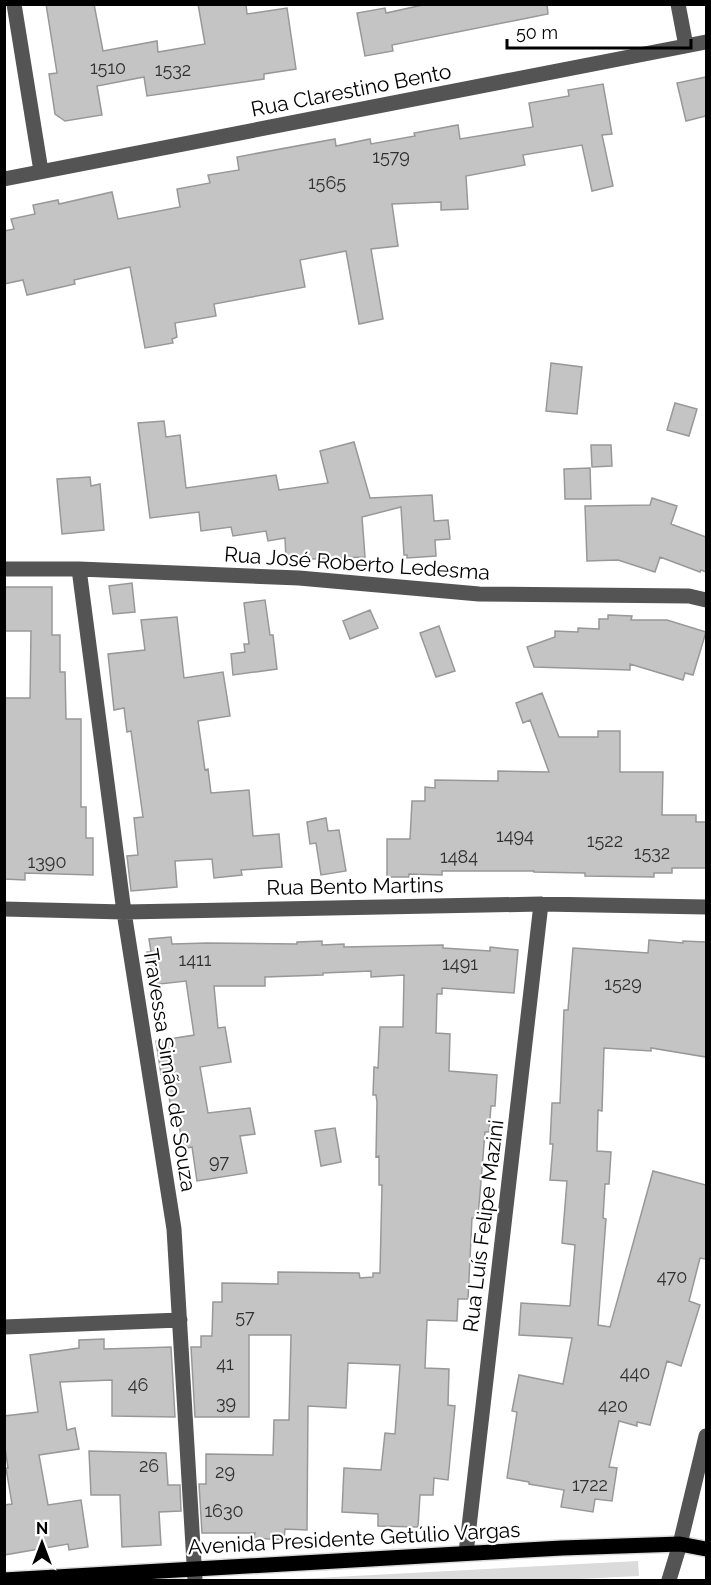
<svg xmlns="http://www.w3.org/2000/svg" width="711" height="1585" viewBox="0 0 711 1585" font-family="Raleway,sans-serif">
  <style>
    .green { fill: #dbdbdb }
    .building { fill: #c4c4c4; stroke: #989898; stroke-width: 1.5 }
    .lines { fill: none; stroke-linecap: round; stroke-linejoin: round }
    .major-casing { stroke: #dbdbdb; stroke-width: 18 }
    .minor { stroke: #545454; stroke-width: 15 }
    .major { stroke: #000; stroke-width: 15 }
    .labels { text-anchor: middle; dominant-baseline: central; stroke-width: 4.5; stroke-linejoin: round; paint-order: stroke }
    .number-label { font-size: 18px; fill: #313131 }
    .street-label { font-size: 21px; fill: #000; stroke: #fff }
  </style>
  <rect width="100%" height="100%" fill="#fff"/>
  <path class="green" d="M638 1561 639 1576 558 1580H278Z"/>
  <path class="building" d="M46 4H94L103 51 157 41 158 52 205 44 198 4H246L247 14 287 8 296 69 264 74V79L147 96 144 77 97 86 102 115 65 121 55 114 49 74 57 73Z
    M427 4H547L548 14 392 45 393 51 365 56 357 13 385 8 386 13Z
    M706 77V116L686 121 677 83Z
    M603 84 612 134 602 135 613 186 592 191 582 145 523 155 525 165 466 176 468 209 441 210V202L392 204 398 246 371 249 383 319 359 324 346 251 300 260 305 287 214 304 216 316 175 323 177 337 172 339 173 343 145 348 130 267 74 280 75 284 27 295 23 280 4 284V231L14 229 11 219 35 214 33 205 58 200 59 204 112 192 118 219 180 207 177 189 210 183 208 175 239 170 237 157 335 139 336 146 370 139 371 144 415 136 414 133 458 125 460 139 533 127 529 103 569 96 568 90Z
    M551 363 582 367 577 414 546 411Z
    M675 403 697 409 689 436 667 430Z
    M164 421 166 437 180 435 186 488 276 475 279 490 328 483 320 451 354 442 370 498 432 495 434 521 448 520 450 539 435 540 436 556 407 558V555H404L401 507 362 517 365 557 286 560 285 538 268 541 266 531 233 536 231 527 201 531 199 512 150 518 138 423Z
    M591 445H611L612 466 592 467Z
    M590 468 591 499H565L564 469Z
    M90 477 91 486 100 484 104 530 62 534 57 479Z
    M652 498 677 506 671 524 706 537V572L701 570 700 572 660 557 655 572 618 560 587 561 585 506 650 505Z
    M132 583 135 612 113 614 109 586Z
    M4 587H52V635H60V672H65L66 719H81V807H86V838H93V875L25 873V880L4 879V698H30L31 631H4Z
    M265 600 270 635H273L277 669 233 675 231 654 245 652 244 644H249L244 603Z
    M370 610 378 628 350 639 343 621Z
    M608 615 632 616 631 620H667L706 632 693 675 685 673 683 680 630 664V670L534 667 527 647 555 637V631L578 632V628L599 629V619H608Z
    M177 617 184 678 223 672 230 716 198 721 205 770 208 769 211 793 249 790 253 836 279 834 282 867 241 870 242 875 214 878 212 859 175 861 177 887 131 891 127 856 138 855 134 818 143 817 131 731 127 732 124 708 114 710 108 654 145 650 141 620Z
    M439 626 455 671 436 677 420 633Z
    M542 693 559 737H598V731H620V772H663L662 815H696V822H706V868H672V873H654V877L585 876V873L534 872V871H442V875L409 874V877H387V839H410L412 801H425V787L435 788V780L498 781V771L549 772 530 720 523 723 516 703Z
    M326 818 328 831 339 830 346 871 321 875 316 843 310 844 307 822Z
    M171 937 172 944 207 943 297 944V942L322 941V945L344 944V947L443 945V948L490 951V947L518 950 514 993 442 988V994H437L436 1033 450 1034 449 1071 497 1075 495 1106H491L489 1132H485L478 1218H472L468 1299H458L457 1321 427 1320 425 1368 449 1369 448 1405 455 1406 448 1480 434 1478 433 1495H420L418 1527 378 1526V1514L342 1512 344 1468 381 1470 385 1433 395 1434 400 1365 348 1363 346 1408 308 1406 307 1530 285 1529 284 1540 254 1538 255 1533H202L199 1484H206V1454L273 1455 274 1420H289L291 1335H249V1417H195L191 1347H201V1336H212L213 1302H222V1283L278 1284V1272L359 1273 360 1278 373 1277V1273H380L382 1185H379V1156L376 1157 377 1102 376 1095H373L374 1067 378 1068 380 1027H403L404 975 371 977V971L323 973V975L265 977V986H214L218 1028 225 1027 231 1062 200 1067 208 1113 250 1108 255 1134 240 1136 247 1173 197 1181 192 1147 183 1149 176 1107 171 1108 165 1073 161 1074 156 1041 194 1035 186 981 151 985 147 952H151L149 939Z
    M649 940 683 943V941L706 942V1057L651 1048V1051L604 1048 602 1111 598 1110 597 1151 611 1152 609 1184H605L603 1218 606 1219 598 1325 610 1327 653 1171 706 1185V1259L700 1258 689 1301 700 1305 681 1366 667 1361 650 1425 637 1422V1426L619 1421 609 1467 617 1468 612 1501 595 1499 593 1512 561 1507 564 1490 529 1484V1482L507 1478 517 1412 512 1411 519 1375 563 1384 572 1338 519 1335 521 1303 570 1306 575 1245 562 1243 567 1181 550 1180 553 1144H550L552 1103H560L564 1010H568L573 948 648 953Z
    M335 1128 341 1162 321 1166 315 1131Z
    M104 1339V1349L171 1347 175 1417 112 1416V1380L60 1382 67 1430 75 1428 79 1449 39 1455 48 1505 81 1500 88 1547 69 1550 68 1544 4 1555V1505L12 1504 6 1468H8L4 1441V1416L38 1412 30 1355 79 1348V1340Z
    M89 1451 166 1453 168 1485H180L181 1511 159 1512 161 1545 122 1547 120 1495H91Z"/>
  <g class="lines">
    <g class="major-casing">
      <path id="major" d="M4 1580 562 1548 680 1544 706 1549"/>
    </g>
    <path class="minor" d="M14 4 41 171
      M678 4 686 46
      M4 179 706 42
      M4 569H79L299 578 479 594 689 596 706 600
      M79 569 124 912 174 1229 195 1580
      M4 909 124 912 541 904 706 907
      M4 1327 180 1320
      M466 1553 541 904
      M669 1580 680 1544 706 1436"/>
    <use href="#major" class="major"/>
  </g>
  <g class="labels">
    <g class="number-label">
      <text x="108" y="67">1510</text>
      <text x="173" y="69">1532</text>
      <text x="391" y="156">1579</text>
      <text x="327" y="182">1565</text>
      <text x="515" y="835">1494</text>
      <text x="605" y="840">1522</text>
      <text x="652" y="852">1532</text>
      <text x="459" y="856">1484</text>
      <text x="47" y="861">1390</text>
      <text x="195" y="959">1411</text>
      <text x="460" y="963">1491</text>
      <text x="623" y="983">1529</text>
      <text x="219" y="1161">97</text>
      <text x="672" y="1276">470</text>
      <text x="245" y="1316">57</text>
      <text x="225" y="1363">41</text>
      <text x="635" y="1372">440</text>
      <text x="138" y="1384">46</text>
      <text x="226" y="1402">39</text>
      <text x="613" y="1405">420</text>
      <text x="149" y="1465">26</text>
      <text x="225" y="1471">29</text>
      <text x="590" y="1484">1722</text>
      <text x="224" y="1510">1630</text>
    </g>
    <g class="street-label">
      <text transform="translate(351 90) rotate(-11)">Rua Clarestino Bento</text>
      <text transform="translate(357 563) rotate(4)">Rua José Roberto Ledesma</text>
      <text transform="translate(355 886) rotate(-1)">Rua Bento Martins</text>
      <text transform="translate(170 1070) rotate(81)">Travessa Simão de Souza</text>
      <text transform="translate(483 1226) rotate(-83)">Rua Luís Felipe Mazini</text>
      <text transform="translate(354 1538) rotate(-3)">Avenida Presidente Getúlio Vargas</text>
    </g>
  </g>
  <rect width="711" height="1585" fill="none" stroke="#000000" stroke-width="12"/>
  <g transform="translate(42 1543)" stroke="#ffffff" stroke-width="4.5" paint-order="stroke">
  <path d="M0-4.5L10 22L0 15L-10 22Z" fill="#000000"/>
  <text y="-9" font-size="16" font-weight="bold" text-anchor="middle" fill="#000000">N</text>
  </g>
  <path d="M507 39v9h184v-9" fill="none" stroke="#000000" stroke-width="3"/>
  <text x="516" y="39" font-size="18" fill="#000000" stroke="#ffffff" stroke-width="4.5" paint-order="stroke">50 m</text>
</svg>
